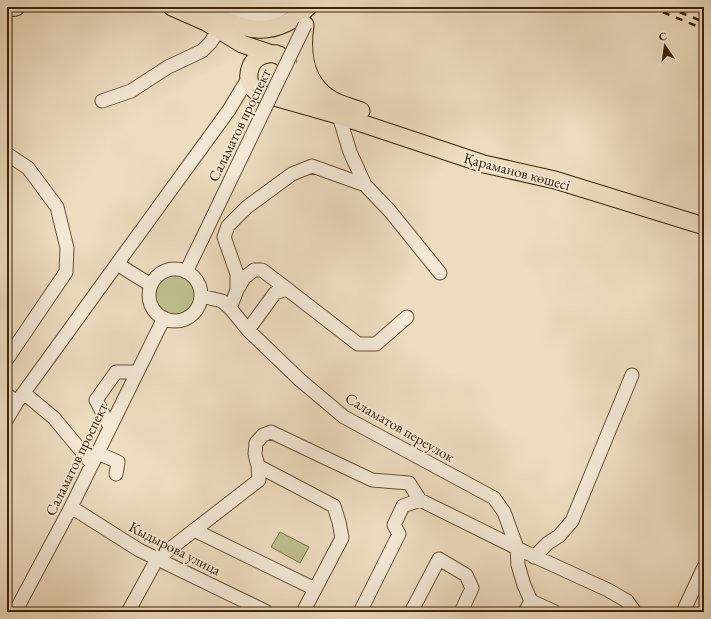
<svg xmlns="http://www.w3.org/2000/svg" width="711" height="619" viewBox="0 0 711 619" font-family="'EB Garamond',serif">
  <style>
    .green { fill: #bdbf90; stroke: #7e714b }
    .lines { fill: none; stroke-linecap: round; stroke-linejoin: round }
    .minor-casing { stroke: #6a5134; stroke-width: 15 }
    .major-casing { stroke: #3e2306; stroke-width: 19 }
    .minor { stroke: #f3e8d6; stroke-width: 13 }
    .major { stroke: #eddcc0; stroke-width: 17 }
    .rail { stroke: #3e2306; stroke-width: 2.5; stroke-dasharray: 7 7; stroke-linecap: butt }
    .minor-bridge-casing { stroke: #6a5134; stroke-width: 15; stroke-linecap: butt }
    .minor-bridge { stroke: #f3e8d6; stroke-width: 13 }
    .labels { text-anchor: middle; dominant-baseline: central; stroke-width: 3.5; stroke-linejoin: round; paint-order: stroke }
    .street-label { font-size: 15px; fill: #3e2306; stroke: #f3e8d6 }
  </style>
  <rect width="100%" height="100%" fill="#eddcc0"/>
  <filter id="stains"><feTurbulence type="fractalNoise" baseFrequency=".005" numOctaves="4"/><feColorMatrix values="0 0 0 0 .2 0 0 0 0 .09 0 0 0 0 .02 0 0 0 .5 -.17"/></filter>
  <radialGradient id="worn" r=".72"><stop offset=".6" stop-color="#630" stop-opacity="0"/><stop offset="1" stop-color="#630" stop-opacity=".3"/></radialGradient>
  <path class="green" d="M155 295a20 20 0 1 1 40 0a20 20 0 1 1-40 0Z
    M280 532 309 547 300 563 271 547Z"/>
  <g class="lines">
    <g class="minor-casing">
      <path id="minor" d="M216 7C242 17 259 27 284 7
        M102 101 131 91 168 67 202 51 210 43 219 30
        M339 116 350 152 365 185 389 210 440 273
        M7 154 28 168 57 207 67 248 66 272 7 359
        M149 295a26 26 0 1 1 52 0a26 26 0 1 1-52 0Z
        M186 272 202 239
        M151 285 117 264 229 110 249 77
        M237 290 244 278 254 270H262L287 289
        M201 296 222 301 230 308 248 330 300 380 344 417 494 498 504 512 517 548 518 565 524 585 531 601 555 612
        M230 308 237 290V274L224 237 228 226 247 207 292 174 312 166 365 185
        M248 330 275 293 287 289 358 344H376L407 317
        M24 393 54 418 92 464
        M7 395 17 402
        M7 419 17 402 117 264
        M110 427 96 400 116 372H137
        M98 453 118 462 116 474
        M258 466 334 506 339 522 342 538 303 612
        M71 507 139 550 267 612
        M194 530 315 589
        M534 557 548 543 559 536 572 521 632 375
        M15 612 70 509 164 318
        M128 612 157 559 259 480 258 466 255 454 256 443 263 435 271 432 372 480 409 483 420 500 525 552 608 590 627 601 635 612
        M360 612 399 534 394 525 403 506 420 500
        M411 612 439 559 466 575 472 588 461 612
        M525 612 531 601
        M683 612 704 567"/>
    </g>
    <g class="major-casing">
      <path id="major" d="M172 7 206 22 242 44 269 53
        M198 7C239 27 269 45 308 7
        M7 8 16 7
        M305 25C301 54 304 84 332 100 341 105 351 107 361 111
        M291 75C286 111 238 96 251 66 254 59 261 55 268 54 290 50 291 79 301 92 306 98 313 103 320 107
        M271 96 331 113 484 164 555 180 704 226"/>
    </g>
    <use href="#minor" class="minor"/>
    <use href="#major" class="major"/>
    <path class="rail" d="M650 7 704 29
      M667 7 704 22"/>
    <g class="minor-bridge-casing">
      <path id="minor-bridge" d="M202 239 305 25"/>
    </g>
    <use href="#minor-bridge" class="minor-bridge"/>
  </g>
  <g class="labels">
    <g class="street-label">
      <text transform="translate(239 125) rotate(-64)">Саламатов проспект</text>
      <text transform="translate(517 171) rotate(15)">Қараманов көшесі</text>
      <text transform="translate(400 427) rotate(30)">Саламатов переулок</text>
      <text transform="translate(76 459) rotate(-64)">Саламатов проспект</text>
      <text transform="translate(175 548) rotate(27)">Кыдырова улица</text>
    </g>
  </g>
  <rect width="711" height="619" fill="none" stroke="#eddcc0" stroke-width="24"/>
  <rect x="8" y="8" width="695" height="603" fill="none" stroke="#3e2306" stroke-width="2"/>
  <rect x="12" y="12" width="687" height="595" fill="none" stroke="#3e2306"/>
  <g transform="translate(665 46) rotate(347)" stroke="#f3e8d6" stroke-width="3" paint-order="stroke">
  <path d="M0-3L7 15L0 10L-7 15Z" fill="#3e2306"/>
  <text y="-6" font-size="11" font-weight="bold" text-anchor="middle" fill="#3e2306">С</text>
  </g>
  <rect width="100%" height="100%" filter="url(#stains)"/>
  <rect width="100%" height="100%" fill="url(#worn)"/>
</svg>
